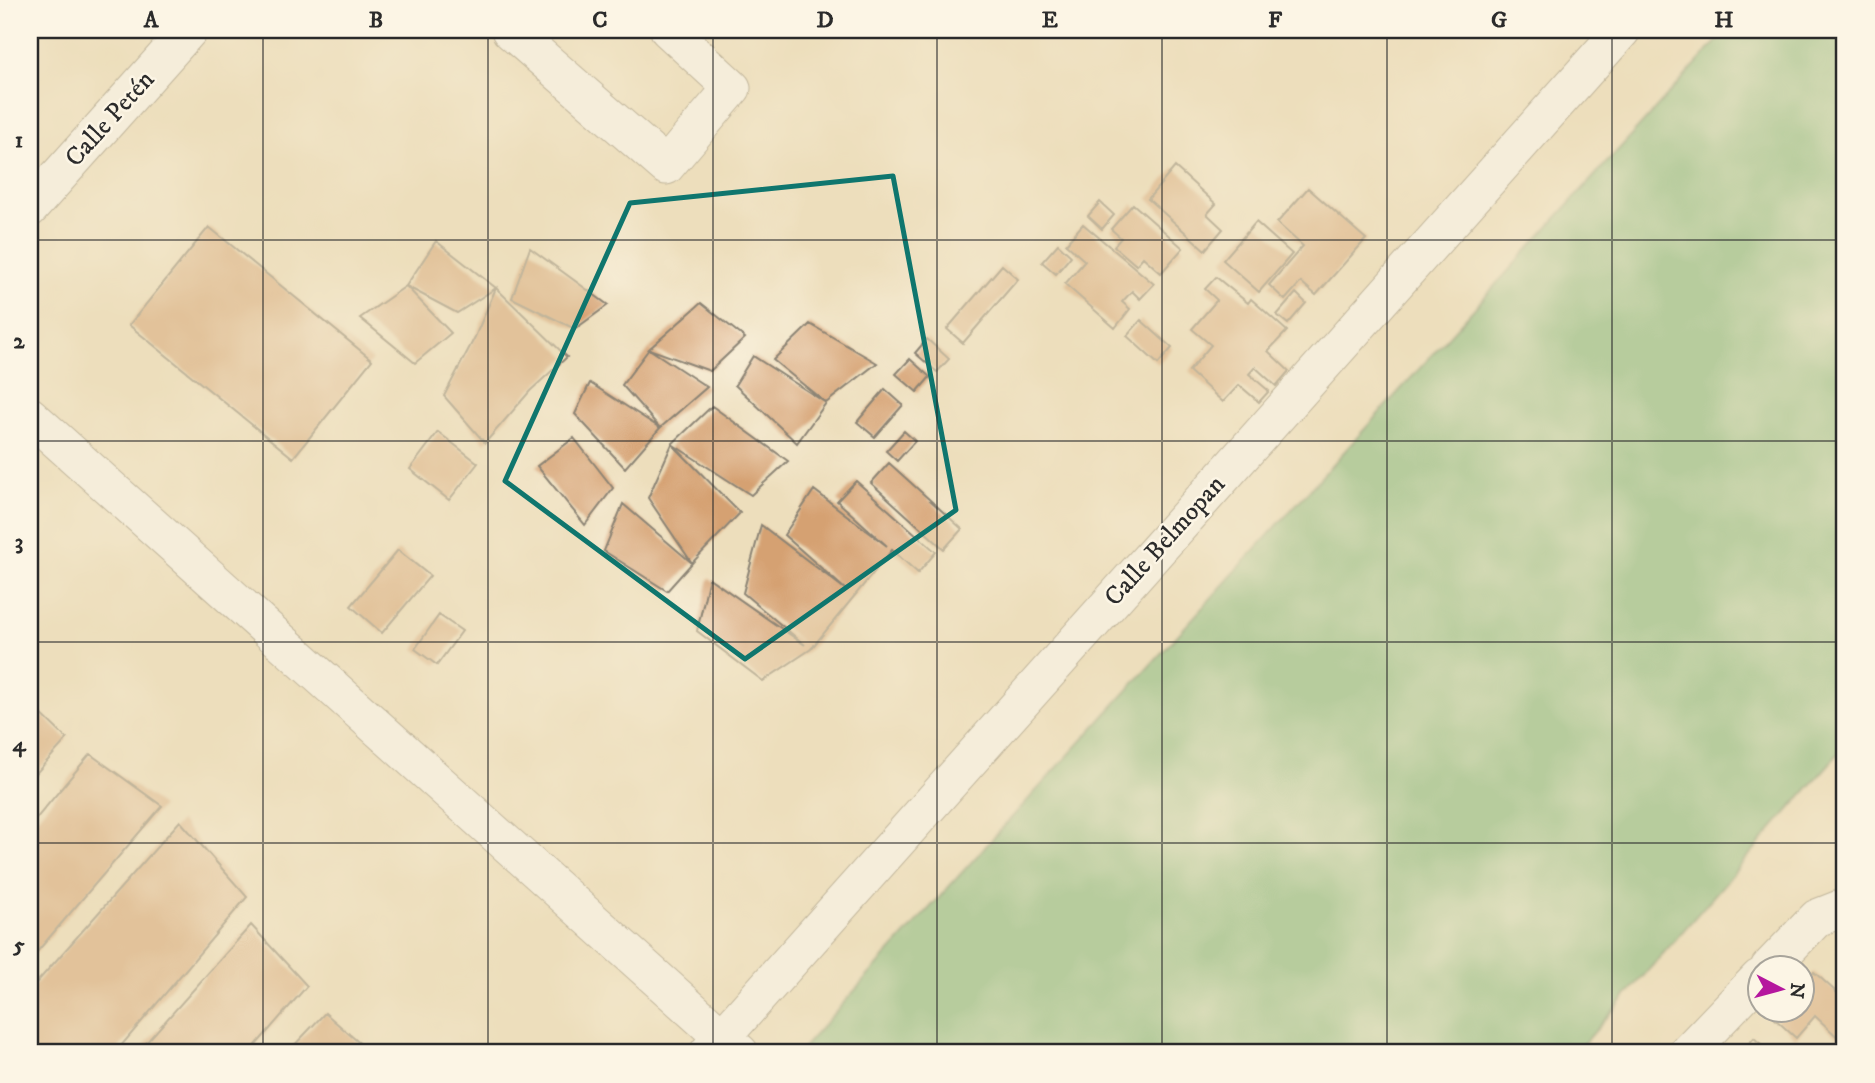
<svg xmlns="http://www.w3.org/2000/svg" width="1875" height="1083" viewBox="0 0 1875 1083" font-family="'IM FELL DW Pica',serif">
  <style>
    .forest { fill: #76b678; stroke: #507052; stroke-width: 2 }
    .building { fill: #d5a172 }
    .lines { fill: none; stroke-linecap: round; stroke-linejoin: round }
    .street-casing { stroke: #8c8474; stroke-width: 39 }
    .street { stroke: #fff; stroke-width: 37 }
    .marked { fill: none; stroke: #0f766e; stroke-width: 5; stroke-linejoin: round }
    .grid { fill: none; stroke: #2b2b2b; stroke-width: 2; stroke-opacity: 0.55 }
    .labels { text-anchor: middle; dominant-baseline: central; stroke-width: 5; stroke-linejoin: round; paint-order: stroke }
    .street-label { font-size: 26px; fill: #2b2b2b; stroke: #fcf5e5 }
    .neatline { fill: none; stroke: #2b2b2b; stroke-width: 2.5 }
    .grid-label { font-size: 23px; text-anchor: middle; font-weight: bold; fill: #2b2b2b }
  </style>
  <rect width="100%" height="100%" fill="#fcf5e5"/>
  <filter id="ink" filterUnits="userSpaceOnUse"><feTurbulence type="fractalNoise" baseFrequency=".0143" numOctaves="2"/><feDisplacementMap in="SourceGraphic" scale="14" xChannelSelector="R" yChannelSelector="G"/><feConvolveMatrix kernelMatrix="1 2 1 2 8 2 1 2 1" color-interpolation-filters="sRGB"/></filter>
  <filter id="wash" filterUnits="userSpaceOnUse"><feTurbulence type="fractalNoise" baseFrequency=".00686" numOctaves="4" result="noise"/><feDisplacementMap in="SourceGraphic" scale="28" xChannelSelector="R" yChannelSelector="G"/><feGaussianBlur stdDeviation="1.57" result="paint"/><feColorMatrix in="noise" values="0 0 0 0 0 0 0 0 0 0 0 0 0 0 0 0 0 1.4 0 .05"/><feComposite in="paint" operator="in"/></filter>
  <g filter="url(#wash)">
    <rect width="100%" height="100%" fill="#eddebc"/>
    <path class="forest" d="M1727 30H1845V746L1576 1053H798Z"/>
    <g id="blocks">
      <path class="building" d="M1175 167 1216 204 1207 214 1223 229 1205 250 1148 199Z
        M1308 188 1366 239 1316 295 1301 282 1285 300 1269 285 1303 246 1277 223Z
        M1100 202 1114 215 1102 229 1088 216Z
        M1133 204 1183 248 1161 273 1143 257 1136 265 1114 246 1121 238 1111 229Z
        M1256 222 1292 254 1259 292 1223 260Z
        M1083 224 1154 284 1140 299 1132 291 1122 302 1130 309 1115 328 1065 284 1085 261 1066 244Z
        M209 227 372 360 293 458 129 325Z
        M436 241 496 288 567 357 530 391 485 443 444 396 475 337 496 288 457 313 406 286 451 333 415 363 360 318 406 286Z
        M1058 244 1071 256 1056 274 1042 262Z
        M530 248 608 305 575 329 512 298Z
        M1002 265 1018 279 963 343 947 329Z
        M1216 277 1248 303 1251 299 1287 331 1268 351 1289 371 1276 386 1255 367 1249 374 1269 391 1259 402 1239 385 1223 402 1189 371 1211 345 1192 329 1217 300 1205 289Z
        M1296 293 1306 303 1288 324 1277 315Z
        M701 303 745 338 710 371 649 349Z
        M1141 320 1172 348 1158 364 1127 336Z
        M810 324 877 363 826 403 797 443 735 385 753 356 826 403 773 360Z
        M927 339 949 359 937 372 915 353Z
        M649 349 707 387 660 428 625 468 575 414 590 383 660 428 622 385Z
        M910 359 930 377 917 392 896 374Z
        M885 389 903 405 875 437 857 422Z
        M712 406 788 461 751 495 672 444 740 513 692 563 648 498 672 444Z
        M904 431 915 441 897 461 886 451Z
        M438 432 478 463 449 500 410 469Z
        M574 438 613 488 585 525 537 466Z
        M889 463 962 529 944 549 871 483Z
        M856 481 936 552 918 573 892 550 811 649 763 681 697 631 709 578 805 645 743 593 761 525 846 590 784 535 814 490 887 546 837 501Z
        M623 504 692 563 667 591 604 551Z
        M398 550 430 576 382 633 351 606Z
        M439 615 462 631 437 665 415 649Z
        M30 703 67 739 30 780Z
        M90 754 162 806 30 960V826Z
        M180 821 247 897 115 1053H30V990Z
        M251 925 307 986 249 1053H137Z
        M1814 972 1845 1000V1044L1815 1016 1796 1038 1774 1018 1781 1010H1802V986Z
        M325 1013 371 1053H287Z
        M1754 1038 1771 1053H1740Z"/>
    </g>
  </g>
  <g filter="url(#ink)">
    <use href="#blocks" fill-opacity="0" stroke="#8c8474" stroke-width="2"/>
    <g class="lines">
      <g class="street-casing">
        <path id="street" d="M510 30 666 166 732 88 669 30
          M30 208 189 30
          M30 416 740 1053
          M1769 968 1817 918 1845 907
          M708 1053 1622 30
          M1687 1053 1759 978"/>
      </g>
      <use href="#street" class="street"/>
    </g>
  </g>
  <path d="M0 0H1875V1083H0ZM893 176 956 510 745 659 505 481 630 203Z" fill="#eddebc" fill-opacity=".55" fill-rule="evenodd"/>
  <path class="marked" d="M893 176 956 510 745 659 505 481 630 203Z"/>
  <path class="grid" d="M263 30V1053M488 30V1053M713 30V1053M937 30V1053M1162 30V1053M1387 30V1053M1612 30V1053M30 240H1845M30 441H1845M30 642H1845M30 843H1845"/>
  <g class="labels">
    <g class="street-label">
      <text transform="translate(110 119) rotate(-48)">Calle Petén</text>
      <text transform="translate(1165 541) rotate(-48)">Calle Belmopan</text>
    </g>
  </g>
  <rect width="1875" height="1083" fill="none" stroke="#fcf5e5" stroke-width="77"/>
  <g transform="translate(1781 989) rotate(96)"><circle r="33" fill="#fcf5e5" stroke="#a8a49b" stroke-width="2"/>
  <path d="M0-5L12 26L0 18L-12 26Z" fill="#b5179e"/>
  <text y="-10" font-size="19" font-weight="bold" text-anchor="middle" fill="#2b2b2b">N</text>
  </g>
  <rect x="38" y="38" width="1798" height="1006" class="neatline"/>
  <g class="grid-label">
    <text x="151" y="27">A</text>
    <text x="376" y="27">B</text>
    <text x="600" y="27">C</text>
    <text x="825" y="27">D</text>
    <text x="1050" y="27">E</text>
    <text x="1275" y="27">F</text>
    <text x="1499" y="27">G</text>
    <text x="1724" y="27">H</text>
    <text x="19" y="147">1</text>
    <text x="19" y="348">2</text>
    <text x="19" y="549">3</text>
    <text x="19" y="751">4</text>
    <text x="19" y="952">5</text>
  </g>
</svg>
